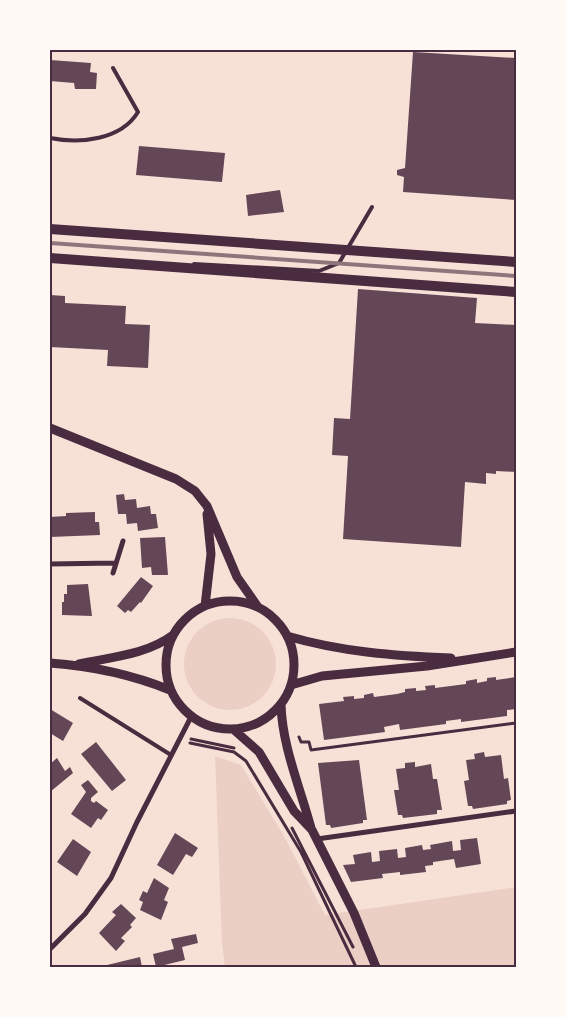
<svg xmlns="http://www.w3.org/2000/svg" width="566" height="1017" viewBox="0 0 566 1017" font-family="'Open Sans',sans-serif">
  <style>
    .green { fill: #ebcfc5 }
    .building { fill: #644757 }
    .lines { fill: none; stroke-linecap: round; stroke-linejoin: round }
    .path { stroke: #4a2c40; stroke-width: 3 }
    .service { stroke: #4a2c40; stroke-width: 4 }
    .minor { stroke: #4a2c40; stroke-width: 5 }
    .tertiary { stroke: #4a2c40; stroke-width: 9 }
    .secondary { stroke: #4a2c40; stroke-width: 10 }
    .rail { stroke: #8f747c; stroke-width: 4 }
    .neatline { fill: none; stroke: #4a2c40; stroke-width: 2 }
  </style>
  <rect width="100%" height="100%" fill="#f7e1d7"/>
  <path class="green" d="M184 664a46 46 0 1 1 92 0a46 46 0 1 1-92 0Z
    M215 756 241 765 284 836 325 915 516 887V967H225L222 944Z"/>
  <path class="building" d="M413 52 516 58V176L514 184H516V200L403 192 404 177 397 175V170L405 168Z
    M50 60 91 63 90 72 97 73 96 89H75L74 83 50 81Z
    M139 146 225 153 222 182 136 175Z
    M280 190 284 212 248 216 246 195Z
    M358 289 477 298 475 323 516 325V472L496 471V474L486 473V484L465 482 461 547 343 539 348 456 332 455 334 418 350 419Z
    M50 295 65 296V303L126 306 125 324 150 325 148 368 107 366 108 350 50 347Z
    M124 494 125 500 136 499 137 508 150 506 151 514H156L158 528 138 531 137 523 127 524 126 514H118L116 495Z
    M95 512V522H99L100 535 50 537V517L66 516V513Z
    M165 537 168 575H152L151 567 142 568 140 538Z
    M141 577 153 586 141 603 140 602 131 612 128 610 125 613 117 606Z
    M88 584 92 616 62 615V602H64V594H67V585Z
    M496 677V680L516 677V709L507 710V716L461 722V719L446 721V724L400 730 399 724 384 727 385 732 324 740 319 704 344 701 343 697 354 696V699L364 698V695L373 693 374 697 397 694 405 692V689L416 688V691L426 690 425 686 435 685V688L466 684V681L477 679V683L487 681V678Z
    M50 709 73 723 63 741 50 733Z
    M96 742 126 780 112 791 81 754Z
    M484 752 485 757 501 755 504 779 508 778 511 800 507 801V804L473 809 472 806H468L464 781 469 780 466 760 475 759 474 754Z
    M57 758 65 771 70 767 73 773 50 792V764Z
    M359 760 367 820H363V823L331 828 330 825H326L318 763Z
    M415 762V767L431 764 433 779H437L442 810H437V814L403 818 402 815H398L394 790H399L396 769 405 768V763Z
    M88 780 98 792 91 798V801L94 803 96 801 108 810 101 820 98 818 91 828 71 814 86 792 81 785Z
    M175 833 198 848 192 857 186 854 173 875 157 865Z
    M477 838 481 864 456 868 454 859 433 862V865L425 866 426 872 400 875V872L382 874 383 878 351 882 343 865 355 864 353 855 371 852 372 862 380 861 379 851 397 849 398 858 406 857 405 848 422 845 423 850 431 849 430 845 452 841 453 851 461 850 460 840Z
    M73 839 91 852 77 876 57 862Z
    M154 878 169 888 164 900 168 902 161 920 140 910 143 902 139 900 143 891 147 893Z
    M121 904 136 918 130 925 132 927 121 938 125 941 116 951 99 933 116 915 112 912Z
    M196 934 198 943 182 947 185 960 156 967 153 954 174 949 171 939Z
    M140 957 142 967H103V966Z"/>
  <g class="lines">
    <path class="path" d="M299 737 301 742H309L311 750 516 723
      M191 739 234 748
      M190 743 234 752 246 761 301 852 356 967
      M292 828 353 947"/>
    <path class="service" d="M50 138C80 144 121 140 138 112L113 68
      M194 264 319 271 339 263 372 207
      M80 698 171 755"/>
    <path class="minor" d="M50 564 115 563
      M113 573 123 541
      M317 839 516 811
      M50 949 85 914 111 878 137 822 191 717"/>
    <path class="tertiary" d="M50 428 176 479 195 491 207 506 237 577 258 607
      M166 665a64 64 0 1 1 128 0a64 64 0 1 1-128 0Z
      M205 606 211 554 207 514
      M287 636C341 652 396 656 451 658
      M50 663C91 666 133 675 170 690
      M79 664C111 657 146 655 173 635
      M291 685 322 676 427 666 516 652
      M281 704C282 746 300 787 311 828
      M233 729 259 752 294 811 312 830 354 913 376 967"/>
    <path class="secondary" d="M50 229 516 262
      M50 258 516 292"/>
    <path class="rail" d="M50 243 516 276"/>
  </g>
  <rect width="566" height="1017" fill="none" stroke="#fffaf5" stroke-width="102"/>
  <rect x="51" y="51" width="464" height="915" class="neatline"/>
</svg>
